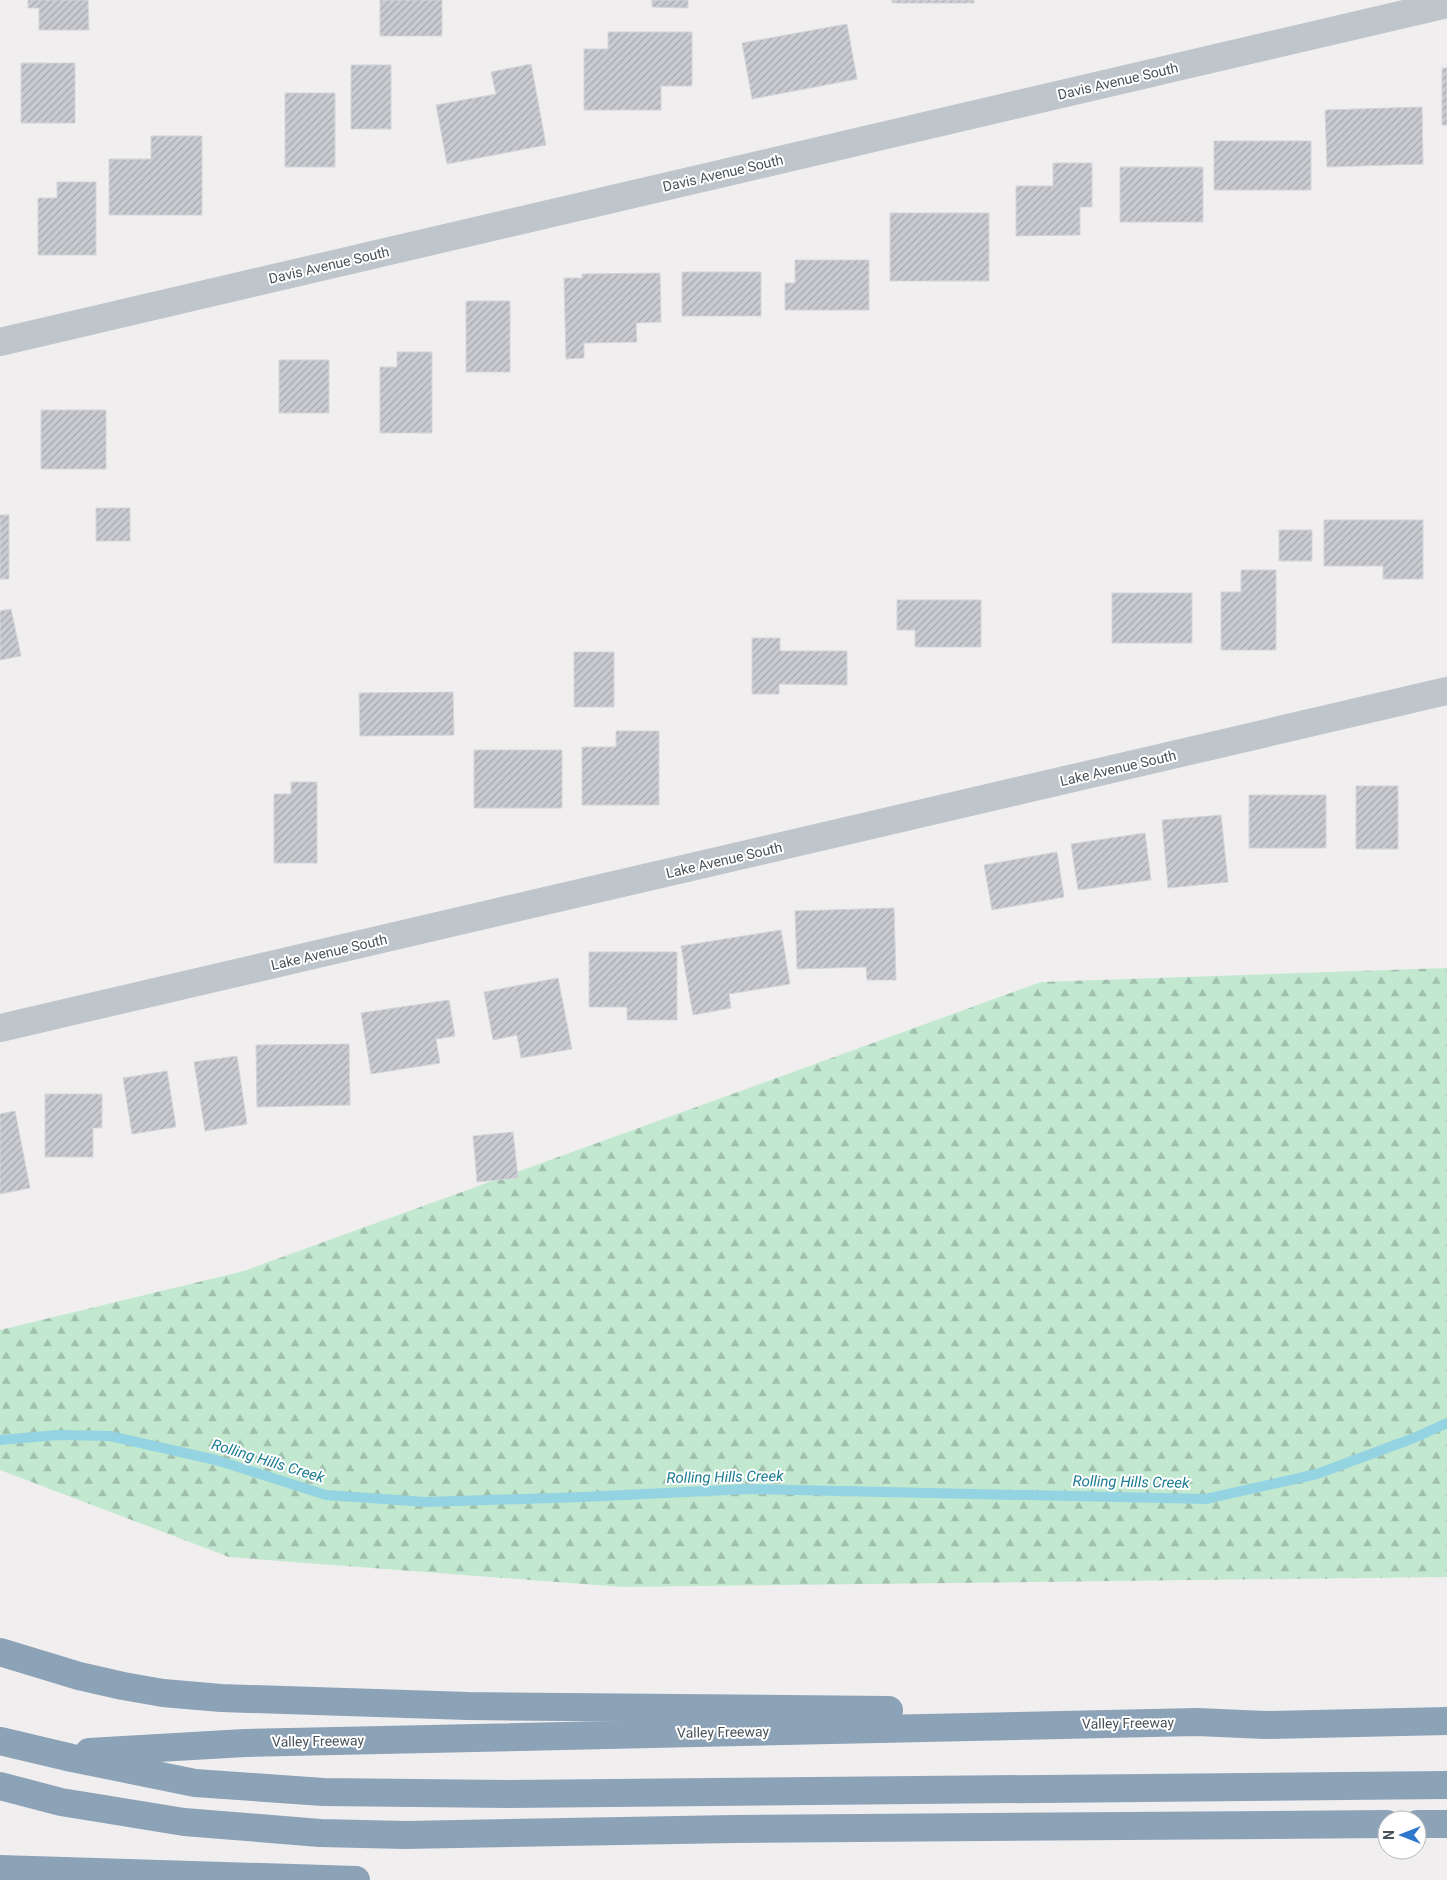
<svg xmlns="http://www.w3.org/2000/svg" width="1447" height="1880" viewBox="0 0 1447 1880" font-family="Roboto,sans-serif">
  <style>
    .forest { fill: url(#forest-firs) }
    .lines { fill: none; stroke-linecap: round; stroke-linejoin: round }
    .stream { stroke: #94d3e1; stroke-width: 10 }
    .building { fill: url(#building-hatch); stroke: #d3d5d9 }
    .minor { stroke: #bec6cc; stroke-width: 28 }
    .motorway { stroke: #8ca2b7; stroke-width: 28 }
    .labels { text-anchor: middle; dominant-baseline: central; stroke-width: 4; stroke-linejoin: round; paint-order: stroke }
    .street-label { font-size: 14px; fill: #495259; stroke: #fff }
    .water-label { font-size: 15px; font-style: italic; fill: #1c7c91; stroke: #fff }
  </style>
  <defs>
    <pattern id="forest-firs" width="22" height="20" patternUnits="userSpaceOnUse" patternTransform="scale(1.25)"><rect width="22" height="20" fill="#c2e9d0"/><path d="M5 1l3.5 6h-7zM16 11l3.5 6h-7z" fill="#a0bfac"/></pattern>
    <pattern id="building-hatch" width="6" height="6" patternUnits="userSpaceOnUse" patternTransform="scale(1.25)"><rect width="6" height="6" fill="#c9cbd0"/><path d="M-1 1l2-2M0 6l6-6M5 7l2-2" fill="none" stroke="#a5a7ac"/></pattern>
  </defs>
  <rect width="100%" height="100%" fill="#f1eeef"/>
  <path class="forest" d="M1447 968V1577L622 1587 229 1557 0 1470V1330L244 1271 1041 982Z"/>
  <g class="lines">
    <path class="stream" d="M0 1440 57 1435 110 1436 216 1460 326 1495 426 1502 583 1497 748 1489 1206 1499 1317 1474 1414 1438 1447 1423"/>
  </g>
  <path class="building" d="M28 0H88L89 30H39V8H28Z
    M380 0H442V36H380Z
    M652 0H688V8L652 7Z
    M892 0H974V3H892Z
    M847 24 857 79 752 99 742 43Z
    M608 32H692V86H661V110H584V49H608Z
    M21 63H75V123H21Z
    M531 64 546 145 447 164 436 105 496 94 491 72Z
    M351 65H391V129H351Z
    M1442 68H1447V125H1442Z
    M285 93H335V167H285Z
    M1422 107 1423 164 1327 167 1325 110Z
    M151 136H202V215H109V159H151Z
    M1214 141H1311V190H1214Z
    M1053 163H1092V207H1080V235L1016 236V186H1053Z
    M1120 167H1203V222H1120Z
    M57 182H96V255H38V198H57Z
    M890 213H989V281H890Z
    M795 260H869V310H785V283H795Z
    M682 272H761V316H682Z
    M660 273 661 322 636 323 637 342 584 343V358L566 359 564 278H582V274Z
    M466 301H510V372H466Z
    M397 352H432V433H380V367H397Z
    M279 360H329V413H279Z
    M41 410H106V469H41Z
    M96 508H130V541H96Z
    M0 515H9V579H0Z
    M1324 520H1423V579H1383V566H1324Z
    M1279 530H1312V561H1279Z
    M1241 570H1276V650H1221V592H1241Z
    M1112 593H1192V643H1112Z
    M897 600H981V647H915V630H897Z
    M11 609 21 656 0 660V611Z
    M752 638H780V651H847V685L779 684V694H752Z
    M574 652H614V707H574Z
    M453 692 454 735 360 736 359 693Z
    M616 731H659V805H582V747H616Z
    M474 750H562V808H474Z
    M291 782H317V863H274V794H291Z
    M1356 786H1398V849H1356Z
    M1249 795H1326V848H1249Z
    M1221 815 1228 882 1168 888 1162 820Z
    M1145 833 1151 880 1078 890 1071 844Z
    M1057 852 1064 897 992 910 984 865Z
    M894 908 896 980H867L866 967 797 969 795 911Z
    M781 930 790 984 729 994 731 1008 693 1015 681 946Z
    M589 952H677V1020H627V1007H589Z
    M558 978 572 1049 521 1058 517 1035 493 1040 484 992Z
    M449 1000 455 1036 436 1039 440 1063 371 1074 361 1013Z
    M349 1044 350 1105 257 1107 256 1045Z
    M237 1056 247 1124 205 1131 194 1062Z
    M167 1071 176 1127 132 1134 123 1078Z
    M45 1094H102V1128H93V1157H45Z
    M15 1111 30 1188 0 1194V1114Z
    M513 1132 518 1178 477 1182 473 1136Z"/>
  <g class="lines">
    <path class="minor" d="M0 342 1447 4
      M0 1028 1447 691"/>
    <path class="motorway" d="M0 1652 79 1676 123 1686 163 1693 221 1698 468 1706 889 1710
      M0 1741 72 1758 195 1783 323 1792 508 1794 1447 1785
      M89 1752 245 1743 1197 1722 1265 1725 1447 1721
      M0 1786 61 1802 184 1822 320 1833 405 1835 734 1829 1387 1824
      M1417 1824H1447
      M0 1869 356 1880"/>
  </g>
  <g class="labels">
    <g class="street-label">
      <text transform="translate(1118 81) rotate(-13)">Davis Avenue South</text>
      <text transform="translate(723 173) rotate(-13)">Davis Avenue South</text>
      <text transform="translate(329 265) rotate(-13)">Davis Avenue South</text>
      <text transform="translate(1118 768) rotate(-13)">Lake Avenue South</text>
      <text transform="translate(724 860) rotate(-13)">Lake Avenue South</text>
      <text transform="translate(329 952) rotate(-13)">Lake Avenue South</text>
      <text transform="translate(1128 1723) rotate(-1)">Valley Freeway</text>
      <text transform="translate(723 1732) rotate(-1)">Valley Freeway</text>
      <text transform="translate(318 1741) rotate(-1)">Valley Freeway</text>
    </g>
    <g class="water-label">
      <text transform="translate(268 1461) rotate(17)">Rolling Hills Creek</text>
      <text transform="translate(725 1477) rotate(-1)">Rolling Hills Creek</text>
      <text transform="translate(1131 1482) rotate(1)">Rolling Hills Creek</text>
    </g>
  </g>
  <g transform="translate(1402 1835) rotate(270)"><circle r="24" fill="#ffffff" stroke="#b6babd"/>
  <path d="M0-4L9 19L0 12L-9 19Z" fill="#2e77cb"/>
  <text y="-8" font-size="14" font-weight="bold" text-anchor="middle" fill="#495259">N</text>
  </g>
</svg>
